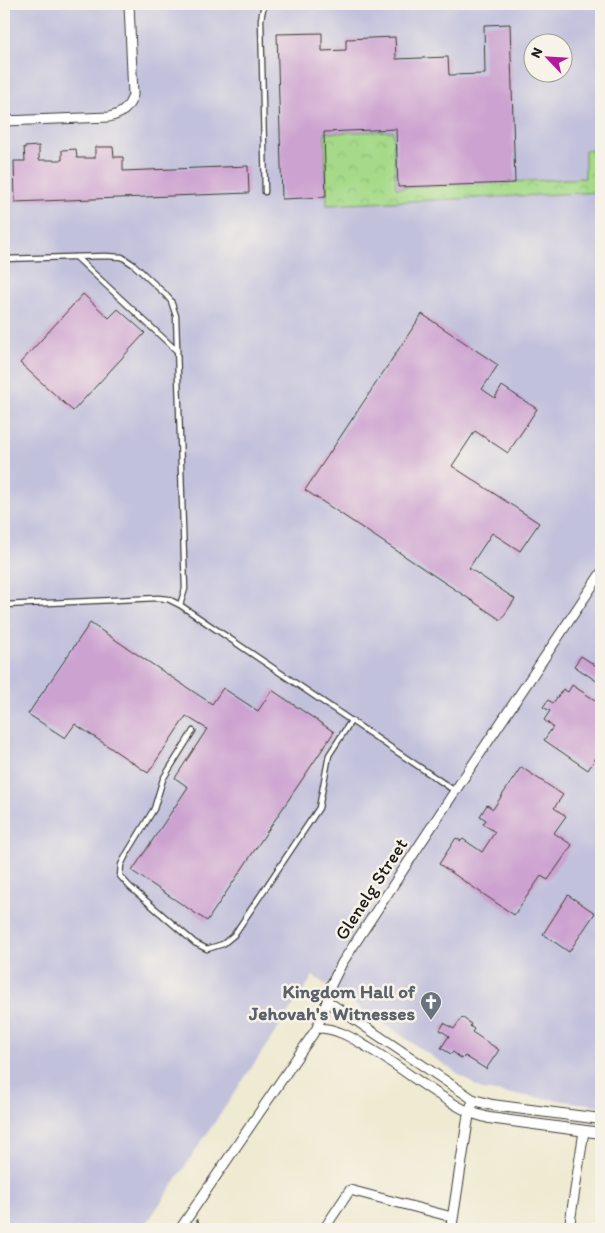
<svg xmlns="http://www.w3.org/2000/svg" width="605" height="1233" viewBox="0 0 605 1233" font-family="Itim,sans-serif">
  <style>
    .industrial { fill: #c2c1dc; fill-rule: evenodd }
    .park { fill: url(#park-crowns); stroke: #617b52 }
    .building { fill: #cca2d0 }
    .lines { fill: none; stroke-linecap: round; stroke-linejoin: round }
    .service-casing { stroke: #3c3b37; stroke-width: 7 }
    .minor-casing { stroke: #3c3b37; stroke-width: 11 }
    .tertiary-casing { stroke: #3c3b37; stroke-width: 12 }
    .path { stroke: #3c3b37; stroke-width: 2; stroke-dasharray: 4 4; stroke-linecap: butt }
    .service { stroke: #fff; stroke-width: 4.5 }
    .minor { stroke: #fff; stroke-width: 9 }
    .tertiary { stroke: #fff; stroke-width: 10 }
    .labels { text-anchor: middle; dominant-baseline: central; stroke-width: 5; stroke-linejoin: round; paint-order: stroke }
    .street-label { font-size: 19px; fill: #1c1c1c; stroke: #f7f3e8 }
    .worship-label { font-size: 19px; font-weight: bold; fill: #5b616d; stroke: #f7f3e8; text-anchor: end }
  </style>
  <defs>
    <pattern id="park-crowns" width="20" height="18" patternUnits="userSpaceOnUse" patternTransform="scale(1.25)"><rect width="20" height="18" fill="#a6da89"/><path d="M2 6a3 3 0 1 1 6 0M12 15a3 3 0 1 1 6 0" fill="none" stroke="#8eba76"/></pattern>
  </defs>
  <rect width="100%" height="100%" fill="#f7f3e8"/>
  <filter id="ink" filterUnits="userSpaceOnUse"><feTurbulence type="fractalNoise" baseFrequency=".02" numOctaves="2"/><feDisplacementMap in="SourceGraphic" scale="10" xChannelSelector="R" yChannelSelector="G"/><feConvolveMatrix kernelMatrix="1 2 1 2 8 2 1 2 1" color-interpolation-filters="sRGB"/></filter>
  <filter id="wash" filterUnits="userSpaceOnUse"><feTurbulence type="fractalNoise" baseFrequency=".0096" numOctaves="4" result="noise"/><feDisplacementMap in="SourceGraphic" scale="20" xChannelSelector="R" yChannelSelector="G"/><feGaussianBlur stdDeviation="1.12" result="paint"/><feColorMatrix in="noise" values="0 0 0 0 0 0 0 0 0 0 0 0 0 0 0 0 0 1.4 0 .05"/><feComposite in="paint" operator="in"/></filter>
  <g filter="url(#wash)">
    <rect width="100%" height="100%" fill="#efead2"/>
    <path class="industrial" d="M4 4H601V1106L482 1090 313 976 143 1229H4ZM532 42H562V72H532Z"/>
    <path class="park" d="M393 131 396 188 585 178V150H601V192L327 205 325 133Z"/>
    <g id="blocks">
      <path class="building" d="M510 24 515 183 398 187 396 129 324 132 326 197 282 199 277 34 322 33V51L346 50V39L395 37 396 59 448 57 449 75 485 74 484 25Z
        M39 146V160H62V150L76 149 77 158H95V147H113L114 157H123V171L248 166 249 193 15 202 14 161H25L24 147Z
        M83 294 109 318 118 309 145 333 73 411 20 363Z
        M422 314 498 365 482 389 495 398 502 386 537 409 508 453 475 431 452 466 539 523 520 551 492 533 469 568 515 599 501 620 305 490Z
        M90 623 212 704 223 688 258 711 272 690 334 732 207 921 132 871 188 787 175 778 207 729 186 716 148 773 75 724 65 738 28 714Z
        M581 656 601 669V684L574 666Z
        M572 685 601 704V750L588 770 544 740 553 727 544 720 550 711 543 707 548 700 553 703 563 689 568 692Z
        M521 767 563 795 554 808 566 816 554 833 572 845 548 880 541 876 514 915 439 864 456 838 461 841 463 839 482 852 495 832 483 824 486 820 480 816 487 805 493 809Z
        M568 895 595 913 569 952 543 934Z
        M462 1017 471 1024 470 1026 474 1029 472 1032 499 1050 486 1069 465 1056 462 1059 453 1052 451 1054 441 1048 449 1036 440 1030 444 1023 454 1029Z"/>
    </g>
  </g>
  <g filter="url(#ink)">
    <use href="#blocks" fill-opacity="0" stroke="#3c3b37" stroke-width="1"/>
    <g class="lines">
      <g class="service-casing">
        <path id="service" d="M264 4 261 19 265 192
          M76 257 177 351
          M4 259 105 256 122 257 134 265 165 294 171 301 176 316 185 589 180 605 168 599 158 598 4 605
          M180 605 455 791
          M193 731 163 779 154 809 126 855 121 865 120 876 130 887 195 943 207 949 223 944 234 935 319 808 329 755 351 721"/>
      </g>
      <g class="minor-casing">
        <path id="minor" d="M4 121 109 117C122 114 129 108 133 95L129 4
          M327 1001 474 1100
          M317 1028C336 1028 351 1037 367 1047 402 1067 433 1095 469 1112
          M180 1229 317 1028 327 1001 331 985 342 963 455 791 601 573
          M324 1229 350 1190 452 1217
          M569 1229 584 1131"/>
      </g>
      <g class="tertiary-casing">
        <path id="tertiary" d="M469 1112 489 1118 601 1133
          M451 1229 469 1112 474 1100 492 1105 601 1119"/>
      </g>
      <path class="path" d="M197 1219 200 1229"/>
      <use href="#service" class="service"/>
      <use href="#minor" class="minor"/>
      <use href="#tertiary" class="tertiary"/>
    </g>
  </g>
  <defs>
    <g id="church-pin" transform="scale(1.125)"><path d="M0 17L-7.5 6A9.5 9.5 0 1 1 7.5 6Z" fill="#6b7280" stroke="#f7f3e8"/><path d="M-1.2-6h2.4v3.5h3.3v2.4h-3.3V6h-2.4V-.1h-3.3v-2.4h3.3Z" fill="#fff"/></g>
  </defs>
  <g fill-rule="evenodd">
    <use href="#church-pin" x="431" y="1002"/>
  </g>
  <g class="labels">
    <g class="street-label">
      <text transform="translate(371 889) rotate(-57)">Glenelg Street</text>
    </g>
    <g class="worship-label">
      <text x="415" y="991">Kingdom Hall of<tspan x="415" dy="22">Jehovah's Witnesses</tspan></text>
    </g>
  </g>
  <rect width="605" height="1233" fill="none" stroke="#f7f3e8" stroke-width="20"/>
  <g transform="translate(548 58) rotate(295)"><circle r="24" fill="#f7f3e8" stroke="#9f9d96"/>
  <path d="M0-4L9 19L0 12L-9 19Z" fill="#b5179e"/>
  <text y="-8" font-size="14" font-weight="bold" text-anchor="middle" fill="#1c1c1c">N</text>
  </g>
</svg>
